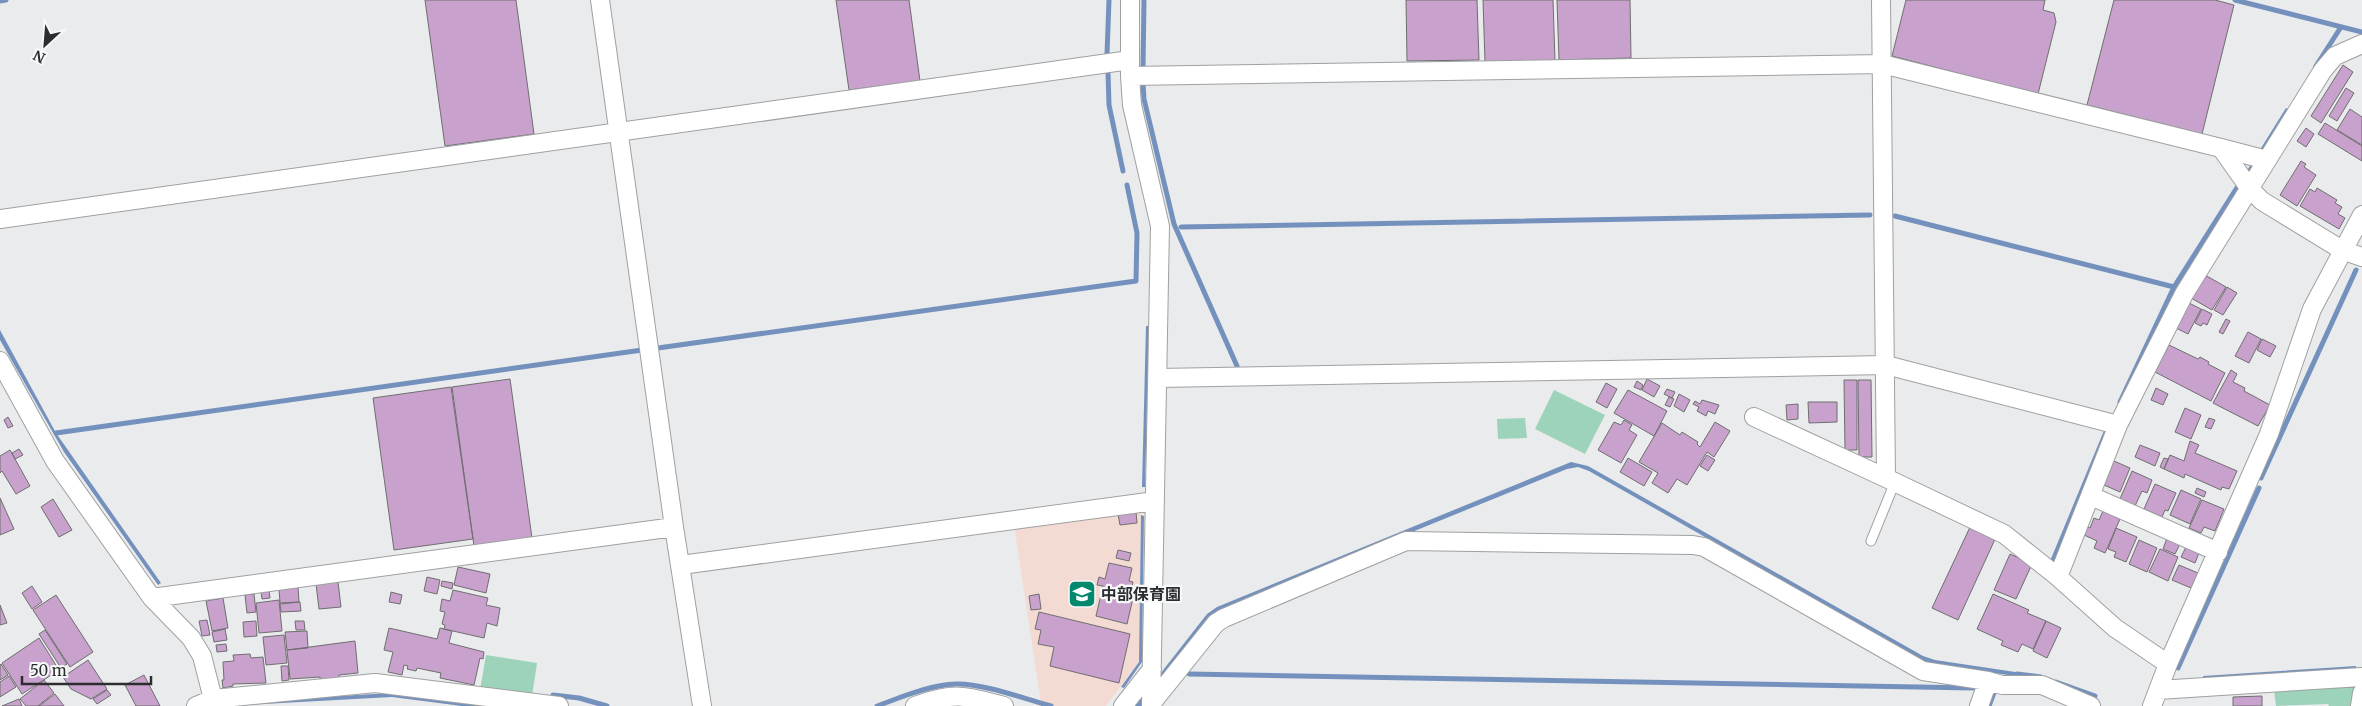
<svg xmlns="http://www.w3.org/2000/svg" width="2362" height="706" viewBox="0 0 2362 706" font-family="Merriweather,'Noto Sans JP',serif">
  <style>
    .education { fill: #f3dad2 }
    .green { fill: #9dd3ba }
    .water { fill: #7491bd }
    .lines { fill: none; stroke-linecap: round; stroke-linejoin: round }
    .stream { stroke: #7491bd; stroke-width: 5 }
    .building { fill: #c8a2cd; stroke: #6f6e6f }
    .lane-casing { stroke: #9fa0a2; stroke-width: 11 }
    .street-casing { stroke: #9fa0a2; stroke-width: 20 }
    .lane { stroke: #fff; stroke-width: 9 }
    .street { stroke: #fff; stroke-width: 18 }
    .labels { text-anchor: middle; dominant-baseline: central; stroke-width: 4.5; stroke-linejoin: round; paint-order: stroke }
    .poi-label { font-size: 16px; font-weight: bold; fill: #2c2d2e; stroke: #f6f8f9; text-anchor: start }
  </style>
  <rect width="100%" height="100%" fill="#e9ebec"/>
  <path class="education" d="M1139 509 1141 515 1139 662 1106 706H1051L1041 703 1014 525Z"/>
  <path class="green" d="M1554 390 1605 415 1585 454 1535 429Z
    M1525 418 1527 438 1498 439 1497 419Z
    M486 655 537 663 532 696 480 690Z
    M2360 683 2357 706H2329L2328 704 2276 706 2274 690Z"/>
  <path class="water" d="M1146 326H1149L1145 487H1142Z
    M0 330 56 433 161 583 158 585 64 452 0 340Z
    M1571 462 1588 466 1923 656 1935 660 2022 673 2021 677 1935 664 1921 660 1589 471 1578 467 1567 469 1220 610 1210 616 1141 706H1135L1207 614 1217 607Z
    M1141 515 1144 516 1142 662 1124 688 1121 687 1139 662Z
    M2356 666V670L2204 681 2203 676Z
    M391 693 492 706H462L392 697 229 706 252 701Z"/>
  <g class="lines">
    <path class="stream" d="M2235 0 2362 32
      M0 1 6 0
      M1107 54 1109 0
      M2316 66 2341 27
      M1143 68 1144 0
      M1108 72 1109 105 1123 171
      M1143 83 1144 99 1174 224 1237 366
      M2249 172 2287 111
      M1895 216 2174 287
      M1181 227 1870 215
      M658 348 1136 281 1137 233 1127 185
      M2120 402 2174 287 2238 186
      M56 433 642 350
      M2261 478 2356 270
      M2048 560 2052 563 2109 425
      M2178 668 2259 488
      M1189 674 1973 688
      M2017 674 2041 677
      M2056 682 2095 696
      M553 695 579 698 607 706
      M877 706C902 697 929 685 956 684 982 683 1025 699 1051 706
      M1989 706 1995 690"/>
  </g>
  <path class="building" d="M425 0H516L534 134 445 146Z
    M836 0H909L920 81 849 90Z
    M1406 0H1477L1479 60 1407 61Z
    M1483 0H1553L1555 61 1485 62Z
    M1557 0H1630L1631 58 1559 60Z
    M1906 0H2045L2043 10 2054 13 2056 22 2038 94 1892 56Z
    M2114 0H2215L2234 5 2202 134 2087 105Z
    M2343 65 2353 72 2321 123 2311 116Z
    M2346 88 2354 93 2337 121 2329 116Z
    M2350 109 2362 117V145L2337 130Z
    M2325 123 2362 146V161L2318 134Z
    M2306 128 2314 134 2306 147 2297 141Z
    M2301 161 2306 164 2304 167 2316 175 2297 206 2280 195Z
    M2317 188 2337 200 2335 203 2342 207 2338 214 2345 218 2339 229 2300 206 2310 189 2315 192Z
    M2205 275 2226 287 2212 310 2191 298Z
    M2227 287 2237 293 2223 315 2214 310Z
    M2187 302 2201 309 2188 334 2174 327Z
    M2202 309 2212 314 2207 325 2203 323 2201 326 2195 323Z
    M2226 319 2230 321 2223 334 2219 332Z
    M2248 332 2261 339 2249 363 2235 356Z
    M2262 339 2276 346 2270 357 2257 350Z
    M2169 345 2198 359 2200 357 2209 362 2208 364 2225 373 2211 401 2155 372Z
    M2231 370 2237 374 2233 382 2245 388 2244 391 2270 405 2258 426 2213 403Z
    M510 379 532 538 474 546 452 387Z
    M1647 379 1660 386 1654 397 1642 390Z
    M1844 380H1857V450H1845Z
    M1858 380H1871L1872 457H1859Z
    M1637 381 1643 385 1641 390 1634 387Z
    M1606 383 1617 389 1607 408 1596 402Z
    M451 387 473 539 394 550 373 398Z
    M2156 388 2168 394 2163 405 2151 400Z
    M1667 389 1675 392 1672 398 1664 394Z
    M1628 390 1667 411 1654 436 1614 413Z
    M1679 394 1690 400 1684 412 1674 406Z
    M1669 397 1674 399 1670 407 1665 405Z
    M1702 400 1719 405 1715 414 1708 411 1706 416 1697 411 1699 407 1693 404 1695 401 1700 404Z
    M1808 402H1837V422L1809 423Z
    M1798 404V419L1787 420 1786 405Z
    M2185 408 2201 415 2191 439 2175 432Z
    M8 417 13 426 8 428 4 420Z
    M2209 418 2215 420 2211 429 2205 427Z
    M1624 420 1632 425 1629 430 1637 435 1621 463 1598 450 1614 422 1621 425Z
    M1715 422 1730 431 1714 457 1707 452 1687 485 1677 479 1668 493 1652 483 1658 473 1639 462 1662 423 1680 435 1682 432 1698 442 1697 444 1700 447Z
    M2190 441 2199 445 2195 453 2237 471 2229 489 2222 487 2221 490 2185 474 2184 478 2164 469 2170 455 2184 461Z
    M2140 445 2160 453 2155 466 2135 457Z
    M19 449 23 455 15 459 12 453Z
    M10 450 30 486 16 494 2 471 0 473V456Z
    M1707 455 1715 460 1708 471 1700 466Z
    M1628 458 1652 472 1644 486 1620 472Z
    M2164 458 2168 459 2164 469 2160 467Z
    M2114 461 2130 468 2120 492 2104 485Z
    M2132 471 2152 480 2147 493 2142 491 2135 506 2120 499Z
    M2155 484 2176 493 2168 511 2165 510 2162 517 2144 509Z
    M2197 488 2206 492 2204 497 2195 493Z
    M2181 490 2201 499 2190 524 2170 515Z
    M0 498 14 529 0 535Z
    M53 499 72 530 59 537 41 507Z
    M2202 500 2224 509 2215 531 2204 527 2201 533 2189 528Z
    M2103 511 2120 519 2105 553 2094 548 2097 541 2082 534 2085 526 2090 528 2094 518 2099 520Z
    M1136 512 1137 523 1120 525 1118 514Z
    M1971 525 1996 537 1958 620 1932 608Z
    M2116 528 2137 537 2126 562 2114 557 2116 552 2108 549Z
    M2167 538 2180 544 2175 554 2163 549Z
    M2139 540 2157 548 2147 572 2129 564Z
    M2186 547 2199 553 2195 563 2181 557Z
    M2160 549 2178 557 2168 581 2149 572Z
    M1118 550 1131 553 1129 561 1116 558Z
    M2010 554 2032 564 2016 599 1994 590Z
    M1109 563 1132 568 1129 581 1133 582 1129 598H1133L1127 624 1096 616 1103 586 1097 585 1099 577 1105 579Z
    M2179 565 2198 573 2191 588 2172 580Z
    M458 567 490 574 486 593 454 585Z
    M427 577 440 580 437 594 424 591Z
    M442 581 453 583 452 589 441 586Z
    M338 582 341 607 319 609 316 584Z
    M32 586 42 602 32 609 22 593Z
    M298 587 299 602 280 603 279 588Z
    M453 590 488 598 486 605 500 608 497 626 487 623 484 638 444 629 445 625 442 624 445 612 440 611 442 599 450 601Z
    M269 591 270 598 262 599 261 592Z
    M391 592 402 595 400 604 389 602Z
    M254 594 256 612 247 613 245 595Z
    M1039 594 1041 609 1031 610 1029 596Z
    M1993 594 2029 610 2027 613 2046 621 2033 649 2022 644 2018 652 2001 645 2003 641 1977 629Z
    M56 595 93 652 70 667 33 610Z
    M223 598 228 628 212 631 206 601Z
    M279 600 282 631 259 633 256 603Z
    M300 602 301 611 281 612 280 604Z
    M0 605 7 623 0 625Z
    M1039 612 1130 634 1119 683 1050 666 1054 647 1038 644 1041 630 1035 629Z
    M207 620 210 635 202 636 199 621Z
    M256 621 257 636 244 637 243 622Z
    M295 621H304L305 630H296Z
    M2046 621 2061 628 2047 658 2033 651Z
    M389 628 437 639 440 628 452 631 449 643 484 652 483 659 480 658 474 685 440 678 441 673 417 668 416 671 407 669 408 666 404 665 402 675 388 672 393 652 384 650Z
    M225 629 227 640 214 642 212 632Z
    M45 630 67 664 61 668 39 634Z
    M307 631 308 648 287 650 285 632Z
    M284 635 287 663 266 665 263 637Z
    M39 638 59 670 22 694 2 663Z
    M355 641 358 673 339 675V679L320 681V677L290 679 287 650Z
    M226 644 227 651 217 652 216 645Z
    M250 654 251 658 263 657 266 683 233 684V686L223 688 222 680H224L223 662 234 661 233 655Z
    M88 660 107 689 91 699 71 689 63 677Z
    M1 664 8 675 0 680V665Z
    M281 666H288L289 680 282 681Z
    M144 675 160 706H136L125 685Z
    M9 676 16 687 0 697V682Z
    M44 680 54 693 38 706H26L20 699Z
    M107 690 111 695 97 704 93 699Z
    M55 694 64 706H39Z
    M2262 696V706H2233V697Z
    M19 699 22 706H2Z"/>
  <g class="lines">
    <g class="lane-casing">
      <path id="lane" d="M1871 541 1895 482"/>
    </g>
    <g class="street-casing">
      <path id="street" d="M600 0 674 527 702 706
        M1130 0V76L1132 105 1160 226 1151 706
        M1881 0 1886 478 2004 534 2058 577
        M1130 76 1882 64 2221 148 2250 189 2262 201 2342 250 2362 257
        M2221 148 2267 160
        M0 219 1130 60
        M0 361 55 461 152 598 191 638 202 656 213 699 212 706
        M1158 378 1886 365 2118 425 2058 577 2115 628 2168 664
        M1754 417 1886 478
        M2118 425 2184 294 2323 70 2335 56 2362 44
        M2091 496 2218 552
        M681 565 1155 501
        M152 598 674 527
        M1988 681 2002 685H2042L2091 706
        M2158 690 2362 677
        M1151 704 1216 623 1224 618 1406 541 1693 545 1704 547 1923 671 1988 681 1979 706
        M196 706 213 699 375 683 559 706
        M915 706C952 692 966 695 1004 706
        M1123 706 1152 669
        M2152 706 2168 664 2269 434 2312 309 2362 215
        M2360 706 2362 693"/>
    </g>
    <use href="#lane" class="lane"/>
    <use href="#street" class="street"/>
  </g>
  <defs>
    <g id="school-square" transform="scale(1.4375)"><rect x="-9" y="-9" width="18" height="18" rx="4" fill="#02896d" stroke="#f6f8f9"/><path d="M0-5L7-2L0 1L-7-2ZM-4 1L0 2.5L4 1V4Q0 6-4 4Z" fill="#fff"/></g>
  </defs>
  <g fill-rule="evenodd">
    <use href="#school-square" x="1082" y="594"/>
  </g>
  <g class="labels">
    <g class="poi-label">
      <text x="1101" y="594">中部保育園</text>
    </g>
  </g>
  <g transform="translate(45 45) rotate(206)" stroke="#f6f8f9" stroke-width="4" paint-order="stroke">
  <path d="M0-4L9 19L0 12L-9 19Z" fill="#2c2d2e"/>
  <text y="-8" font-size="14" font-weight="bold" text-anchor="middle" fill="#2c2d2e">N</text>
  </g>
  <path d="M22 676v8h129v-8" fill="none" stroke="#2c2d2e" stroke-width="2.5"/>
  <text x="30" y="676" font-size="15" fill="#2c2d2e" stroke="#f6f8f9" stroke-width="4" paint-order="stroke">50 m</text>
</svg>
